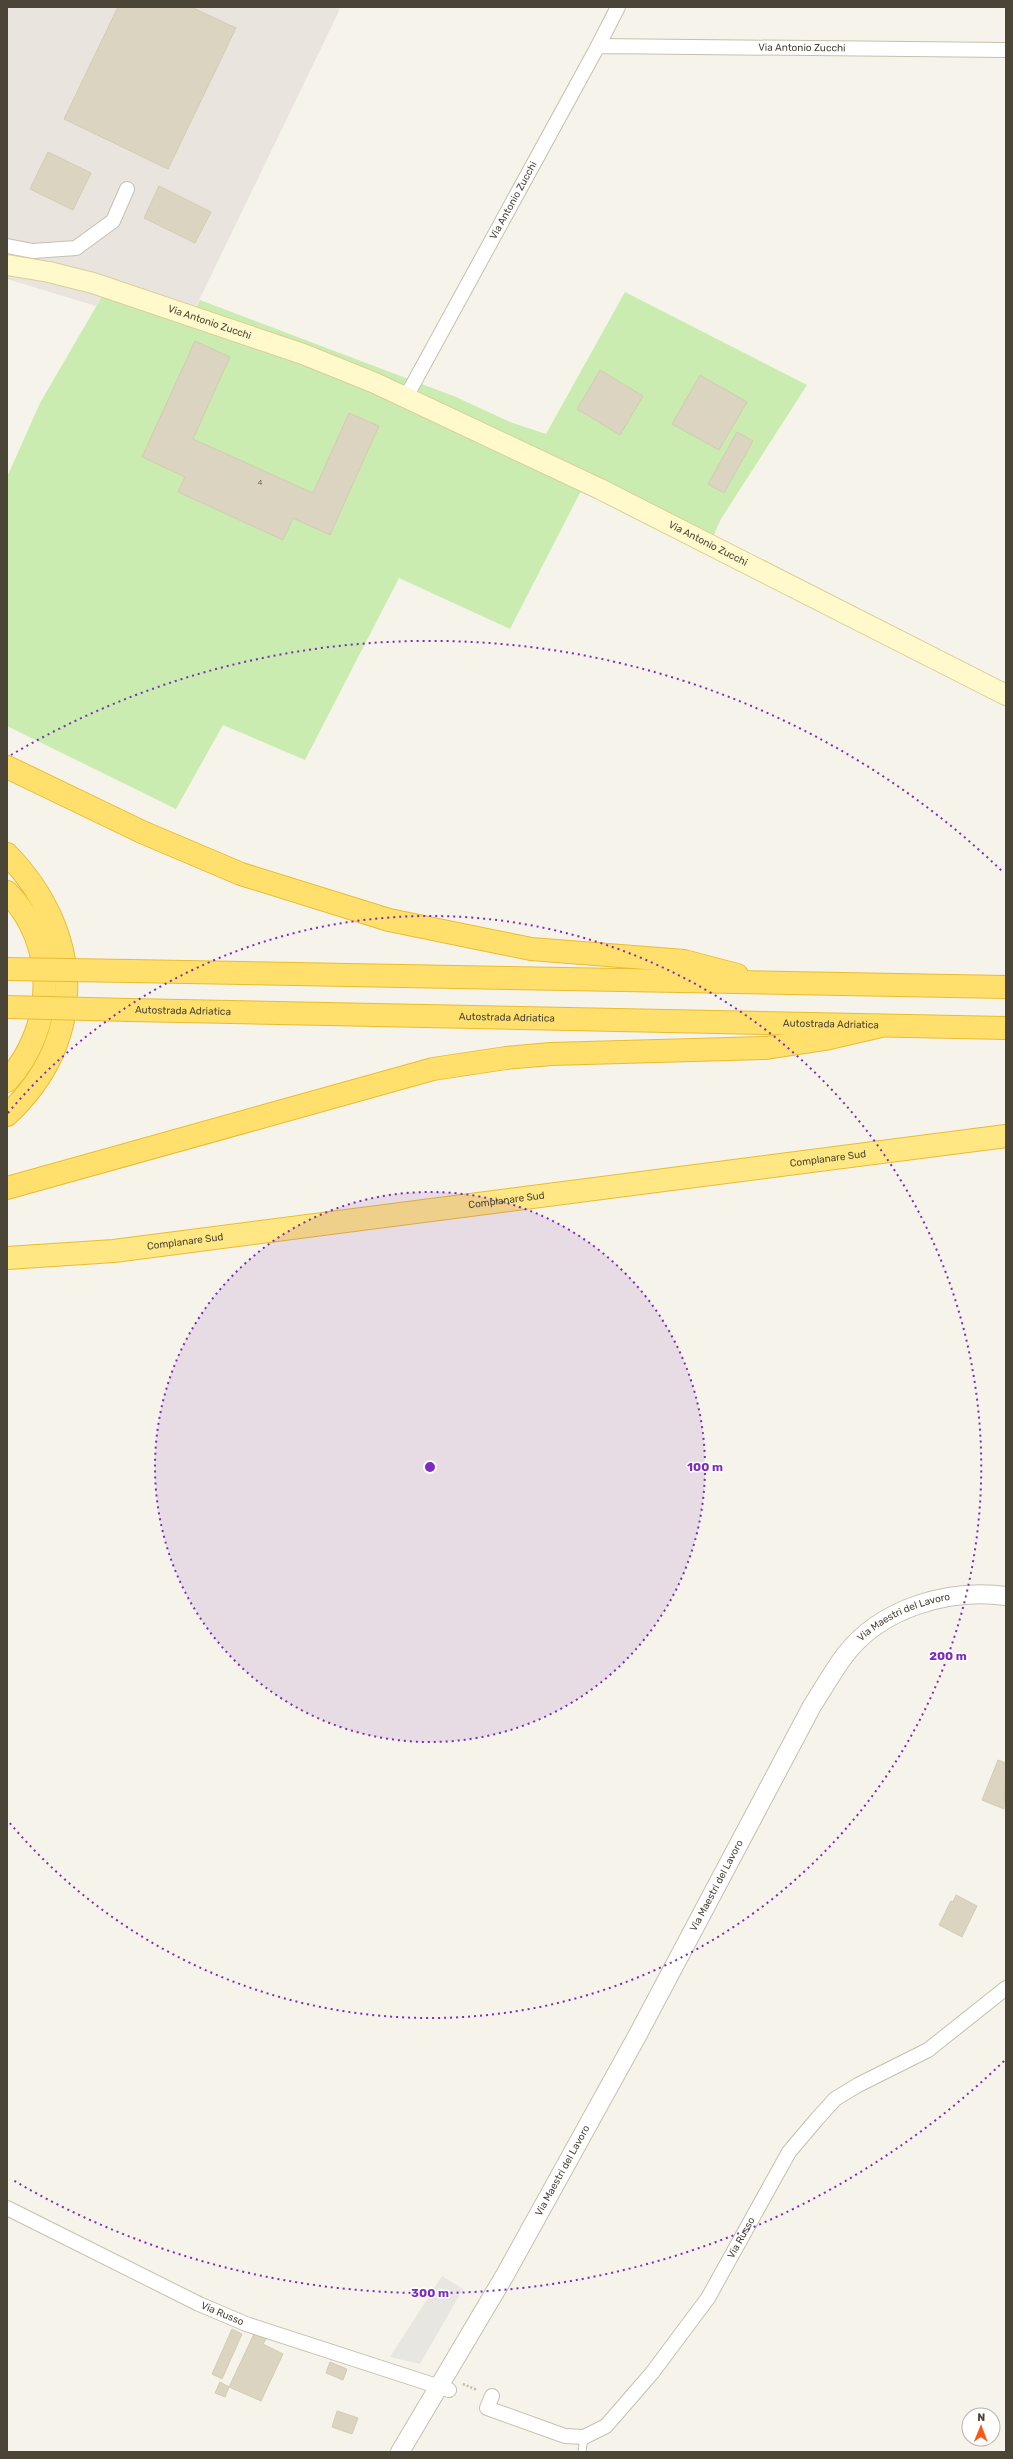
<svg xmlns="http://www.w3.org/2000/svg" width="1013" height="2459" viewBox="0 0 1013 2459" font-family="Rubik,sans-serif">
  <style>
    .industrial { fill: #e9e5de }
    .green { fill: #caecb0 }
    .parking { fill: #e7e6e1 }
    .building { fill: #dbd4c1; stroke: #d4cbb1 }
    .lines { fill: none; stroke-linecap: round; stroke-linejoin: round }
    .service-casing { stroke: #c5c0ae; stroke-width: 9 }
    .minor-casing { stroke: #c5c0ae; stroke-width: 16 }
    .tertiary-casing { stroke: #c5c0ae; stroke-width: 20 }
    .secondary-casing { stroke: #d9cf97; stroke-width: 22 }
    .trunk-casing { stroke: #e8bc31; stroke-width: 24 }
    .motorway-casing { stroke: #e8bc31; stroke-width: 24 }
    .path { stroke: #c5bc9c; stroke-width: 2.5; stroke-dasharray: 2 2; stroke-linecap: butt }
    .service { stroke: #fff; stroke-width: 7 }
    .minor { stroke: #fff; stroke-width: 14 }
    .tertiary { stroke: #fff; stroke-width: 18 }
    .secondary { stroke: #fff9cb; stroke-width: 20 }
    .trunk { stroke: #ffe883; stroke-width: 22 }
    .motorway { stroke: #ffe06c; stroke-width: 22 }
    .motorway-bridge-casing { stroke: #e8bc31; stroke-width: 24; stroke-linecap: butt }
    .motorway-bridge { stroke: #ffe06c; stroke-width: 22 }
    .ring { fill: none; stroke: #7b2cbf; stroke-width: 2; stroke-dasharray: 2 4 }
    .labels { text-anchor: middle; dominant-baseline: central; stroke-width: 3; stroke-linejoin: round; paint-order: stroke }
    .number-label { font-size: 8px; fill: #6f695a }
    .street-label { font-size: 10px; fill: #4b4537; stroke: #fff }
    .centre { fill: #7b2cbf; stroke: #fff; stroke-width: 2 }
    .ring-label { font-size: 12px; text-anchor: middle; font-weight: bold; fill: #7b2cbf; stroke: #fff; stroke-width: 3; stroke-linejoin: round; paint-order: stroke }
  </style>
  <rect width="100%" height="100%" fill="#f6f4ea"/>
  <path class="industrial" d="M7 7H335L340 9 190 319 104 293 96 306 7 279Z"/>
  <path class="green" d="M625 292 807 385 721 519 708 548 582 489 510 629 399 578 305 760 223 725 176 809 7 726V477L40 403 104 293 190 319 200 300 456 397 510 422 546 434Z"/>
  <path class="parking" d="M442 2276 463 2289 420 2364 390 2357Z"/>
  <path class="building" d="M118 7H191L236 28 168 169 64 119Z
    M48 152 91 173 73 210 30 189Z
    M159 186 211 212 195 243 144 218Z
    M195 341 230 357 193 439 313 493 349 413 379 426 330 535 293 518 283 540 178 492 185 477 142 457Z
    M600 370 643 396 620 435 577 409Z
    M700 375 747 402 719 450 672 424Z
    M737 432 753 441 724 493 708 484Z
    M998 1760 1006 1763 1004 1809 982 1800Z
    M956 1895 977 1906 962 1937 939 1925 951 1901 953 1902Z
    M232 2329 242 2334 222 2379 212 2374Z
    M254 2334 266 2339 263 2344 283 2354 261 2401 229 2387Z
    M330 2362 347 2369 343 2380 326 2373Z
    M220 2382 229 2387 225 2397 215 2393Z
    M337 2411 358 2418 352 2434 332 2427Z"/>
  <g class="lines">
    <g class="service-casing">
      <path id="service" d="M582 2452 584 2437"/>
    </g>
    <g class="minor-casing">
      <g id="minor">
        <path d="M598 46 618 7"/>
        <path d="M7 246 33 251 76 248 113 221 127 189"/>
        <path id="s1" d="M406 397 598 46 1006 50"/>
        <path id="s2" d="M7 2208 199 2304 246 2324 449 2390"/>
        <path id="s3" d="M492 2396 487 2408 565 2436 584 2437 606 2426 652 2373 708 2298 789 2152 817 2119 835 2099 858 2085 928 2050 1006 1988"/>
      </g>
    </g>
    <g class="tertiary-casing">
      <g id="tertiary">
        <path id="s4" d="M400 2452 505 2275 636 2038 812 1706C823 1689 833 1671 845 1655 881 1608 949 1588 1006 1596"/>
      </g>
    </g>
    <g class="secondary-casing">
      <g id="secondary">
        <path id="s5" d="M7 265 49 272 93 283 303 354 375 383 600 489 1006 695"/>
      </g>
    </g>
    <g class="trunk-casing">
      <g id="trunk">
        <path id="s6" d="M7 1258 114 1251 1006 1136"/>
      </g>
    </g>
    <g class="motorway-casing">
      <g id="motorway">
        <path d="M7 767 142 832 241 874 389 920 531 949 684 961 737 975"/>
        <path d="M7 854C83 932 89 1039 7 1115"/>
        <path d="M7 892C59 944 55 1028 7 1081"/>
        <path d="M130 971 1006 987"/>
        <path id="s7" d="M130 1010 1006 1028"/>
        <path d="M7 1188 433 1069 506 1058 551 1054 766 1048 825 1039 881 1026"/>
      </g>
    </g>
    <path class="path" d="M463 2384 477 2390"/>
    <use href="#service" class="service"/>
    <use href="#minor" class="minor"/>
    <use href="#tertiary" class="tertiary"/>
    <use href="#secondary" class="secondary"/>
    <use href="#trunk" class="trunk"/>
    <use href="#motorway" class="motorway"/>
    <g class="motorway-bridge-casing">
      <path id="motorway-bridge" d="M7 969 130 971
        M7 1007 130 1010"/>
    </g>
    <use href="#motorway-bridge" class="motorway-bridge"/>
  </g>
  <circle cx="430" cy="1467" r="275" fill="#7b2cbf" fill-opacity=".12"/>
  <g class="ring">
    <circle cx="430" cy="1467" r="275"/>
    <path d="M8 1113A551 551 0 1 1 8 1821"/>
    <path d="M1004 2061A826 826 0 0 1 11 2179M11 755A826 826 0 0 1 1004 873"/>
  </g>
  <g class="labels">
    <g class="number-label">
      <text x="260" y="482">4</text>
    </g>
    <g class="street-label">
      <text stroke="none"><textPath href="#s1" startOffset="604">Via Antonio Zucchi</textPath></text>
      <text stroke="none"><textPath href="#s1" startOffset="224">Via Antonio Zucchi</textPath></text>
      <text stroke="none"><textPath href="#s5" startOffset="211">Via Antonio Zucchi</textPath></text>
      <text stroke="none"><textPath href="#s5" startOffset="757">Via Antonio Zucchi</textPath></text>
      <text stroke="none"><textPath href="#s7" startOffset="53">Autostrada Adriatica</textPath></text>
      <text stroke="none"><textPath href="#s7" startOffset="377">Autostrada Adriatica</textPath></text>
      <text stroke="none"><textPath href="#s7" startOffset="701">Autostrada Adriatica</textPath></text>
      <text stroke="none"><textPath href="#s6" startOffset="827">Complanare Sud</textPath></text>
      <text stroke="none"><textPath href="#s6" startOffset="503">Complanare Sud</textPath></text>
      <text stroke="none"><textPath href="#s6" startOffset="179">Complanare Sud</textPath></text>
      <text stroke="none"><textPath href="#s4" startOffset="985">Via Maestri del Lavoro</textPath></text>
      <text stroke="none"><textPath href="#s4" startOffset="649">Via Maestri del Lavoro</textPath></text>
      <text stroke="none"><textPath href="#s4" startOffset="325">Via Maestri del Lavoro</textPath></text>
      <text stroke="none"><textPath href="#s3" startOffset="372">Via Russo</textPath></text>
      <text stroke="none"><textPath href="#s2" startOffset="240">Via Russo</textPath></text>
    </g>
  </g>
  <circle cx="430" cy="1467" r="6" class="centre"/>
  <g class="ring-label">
    <text x="705" y="1471">100 m</text>
    <text x="948" y="1660">200 m</text>
    <text x="430" y="2297">300 m</text>
  </g>
  <rect width="1013" height="2459" fill="none" stroke="#4b4537" stroke-width="16"/>
  <g transform="translate(981 2427) rotate(1)"><circle r="19" fill="#ffffff" stroke="#b7b5af"/>
  <path d="M0-3L7 15L0 10L-7 15Z" fill="#ff5718"/>
  <text y="-6" font-size="11" font-weight="bold" text-anchor="middle" fill="#4b4537">N</text>
  </g>
</svg>
